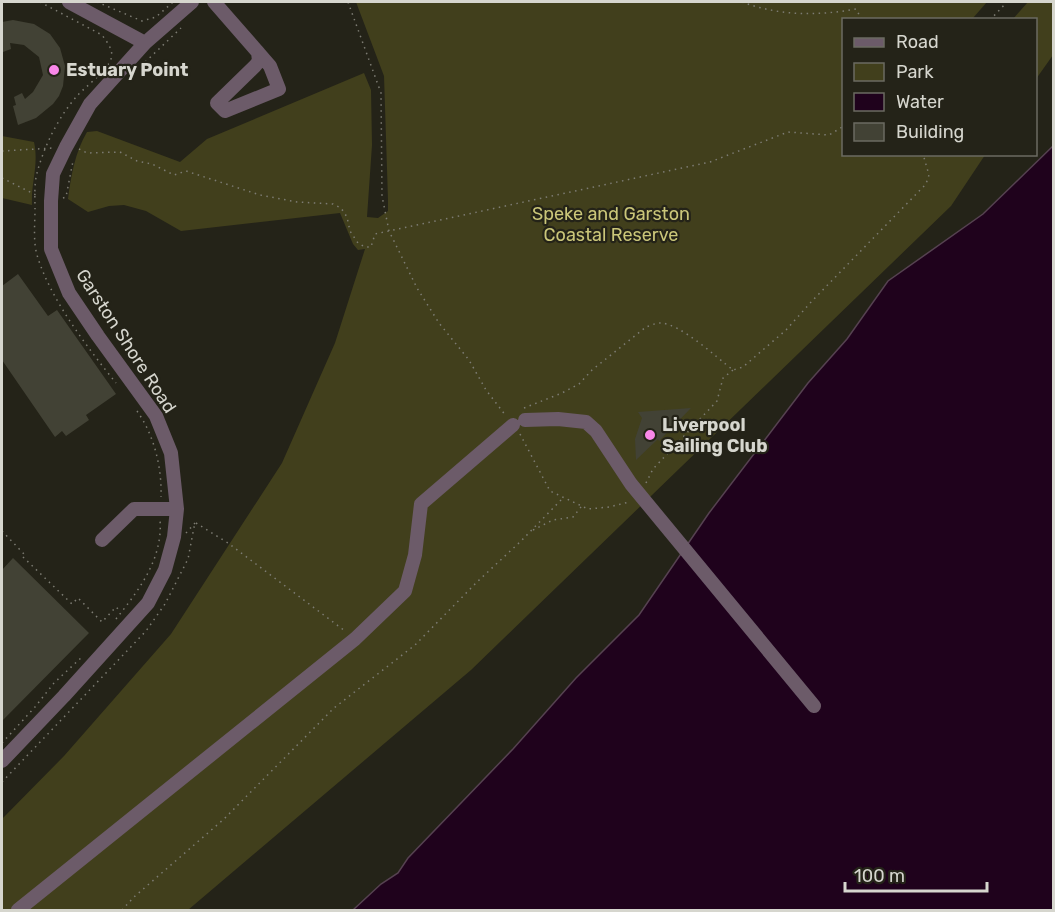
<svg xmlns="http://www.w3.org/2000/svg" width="1055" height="912" viewBox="0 0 1055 912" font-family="Rubik,sans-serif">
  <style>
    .green { fill: #413f1c }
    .water { fill: #1f021c; stroke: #564251; stroke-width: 1.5 }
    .building { fill: #424235 }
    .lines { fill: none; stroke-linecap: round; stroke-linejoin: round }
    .path { stroke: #7d7c73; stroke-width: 1.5; stroke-dasharray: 1.5 4.5; stroke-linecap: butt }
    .minor { stroke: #6c5b69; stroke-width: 14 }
    .poi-dot { fill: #f987e9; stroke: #242318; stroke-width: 2 }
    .labels { text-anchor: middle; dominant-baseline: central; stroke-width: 4.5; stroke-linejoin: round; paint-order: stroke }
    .poi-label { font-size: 18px; font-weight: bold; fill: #d6d6ce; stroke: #242318; text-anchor: start }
    .park-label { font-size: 18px; fill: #cac679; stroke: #242318 }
    .street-label { font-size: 18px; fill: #d6d6ce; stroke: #242318 }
  </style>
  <rect width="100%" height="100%" fill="#242318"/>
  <path class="green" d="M356 2H987L973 18 974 19 844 20V154L985 155 951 206 471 670 188 910H2V819L64 756 171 634 282 463 335 343 365 249 358 250 353 244 340 213 181 231 146 211 124 205 109 206 88 212 68 199C71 176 75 152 87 132L97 131 180 162 207 139 364 73 371 90 372 145 367 217 378 218 388 211V200L384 76Z
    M1028 2H1053V55L1036 79V20L1013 19Z
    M2 136 34 142C39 165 31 181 32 205L2 198Z"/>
  <path class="water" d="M1053 146V910H353L381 884 398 873 408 858 513 749 576 678 639 615 709 513 808 383 847 339 888 281 983 214Z"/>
  <path class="building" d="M13 20 34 24 50 34 60 48 65 66 63 86 59 96 53 104 36 118 18 125 13 106 16 105 14 97 22 93 25 99 33 92 43 75 39 57 24 45 10 43 11 49 3 52 2 22Z
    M18 274 48 316 57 310 116 394 86 415 89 420 66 436 62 431 55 437 2 360V286Z
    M691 408 659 441 658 439 636 460 635 439 642 418 638 412Z
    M13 558 89 633 2 721V570Z"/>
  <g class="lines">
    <path class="path" d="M40 2 102 35C107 42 114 50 111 59 107 71 86 86 77 96 59 116 44 146 37 173 34 184 35 197 35 209 35 223 33 241 37 255 50 299 87 347 116 383
      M97 2 142 21 156 17 173 2
      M348 2 381 93 382 196 389 231 417 288 439 323 469 360 486 390 506 416
      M742 2C780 16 817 16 856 9L862 20
      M990 20 1007 2
      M141 66 181 28
      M79 149 87 153 120 152 137 161 152 164 174 175 186 171 260 195 297 202 333 204 341 208 347 217 350 231 358 243 365 247H371L375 234 389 231 710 162 788 132 829 135 844 126
      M2 151 53 148
      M2 178 38 196
      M63 198 66 197 73 161
      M524 408 562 393 579 384 592 370 646 327C650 326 655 323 660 323 680 323 716 357 733 370L743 367 786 330 812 301 926 184 929 175 923 154
      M137 411C154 435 162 467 161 497
      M520 434 550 491 588 509 609 507 629 502
      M646 483 653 469 717 401 723 378 733 370
      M196 523 228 543 345 631
      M533 530 553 520 573 517 581 507
      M2 531 24 554 22 556 72 604 78 598 102 622 116 607 121 612
      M186 533 195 523
      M116 619C139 590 163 559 160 520
      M2 743 35 707 54 683 83 656
      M2 782 146 631 165 604 188 559 195 522
      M122 910 134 897 224 819 334 708 415 645 477 582 521 541 562 499"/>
    <path class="minor" d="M69 2 145 43
      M214 2 270 66 279 89 225 111 217 103 255 66 259 61 258 52
      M525 420 558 419 586 422 596 431 631 484 814 706
      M102 540 134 509H177
      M2 761 64 696 148 603 165 570 174 537 177 509 171 453 156 416 98 336 69 293 51 249V201L53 174 66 147 90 104 145 43 192 2
      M18 910 355 639 405 591 415 555 421 504 513 425"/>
  </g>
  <g class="poi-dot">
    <circle cx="54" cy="70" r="6"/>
    <circle cx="650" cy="435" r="6"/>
  </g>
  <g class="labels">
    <g class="poi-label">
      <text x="66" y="70">Estuary Point</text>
      <text x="662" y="425">Liverpool<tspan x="662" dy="21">Sailing Club</tspan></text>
    </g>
    <g class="park-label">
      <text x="611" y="214">Speke and Garston<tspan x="611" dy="21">Coastal Reserve</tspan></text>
    </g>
    <g class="street-label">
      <text transform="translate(126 341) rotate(57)">Garston Shore Road</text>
    </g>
  </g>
  <rect width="1055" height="912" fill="none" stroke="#d6d6ce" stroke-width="6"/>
  <rect x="842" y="18" width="195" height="138" fill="#242318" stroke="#6b6b61" stroke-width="1.5"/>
  <rect x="854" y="38" width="30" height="9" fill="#6c5b69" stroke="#6b6b61" stroke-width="1.5"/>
  <text x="896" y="48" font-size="18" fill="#d6d6ce">Road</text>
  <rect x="854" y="63" width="30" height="18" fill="#413f1c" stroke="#6b6b61" stroke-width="1.5"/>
  <text x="896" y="78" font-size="18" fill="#d6d6ce">Park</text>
  <rect x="854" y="93" width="30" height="18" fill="#1f021c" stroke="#6b6b61" stroke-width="1.5"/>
  <text x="896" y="108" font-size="18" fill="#d6d6ce">Water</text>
  <rect x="854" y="123" width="30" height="18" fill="#424235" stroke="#6b6b61" stroke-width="1.5"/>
  <text x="896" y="138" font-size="18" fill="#d6d6ce">Building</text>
  <path d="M845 882v9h142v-9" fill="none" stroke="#d6d6ce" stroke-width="3"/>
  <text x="854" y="882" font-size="18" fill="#d6d6ce" stroke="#242318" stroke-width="4.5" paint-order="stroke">100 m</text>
</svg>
